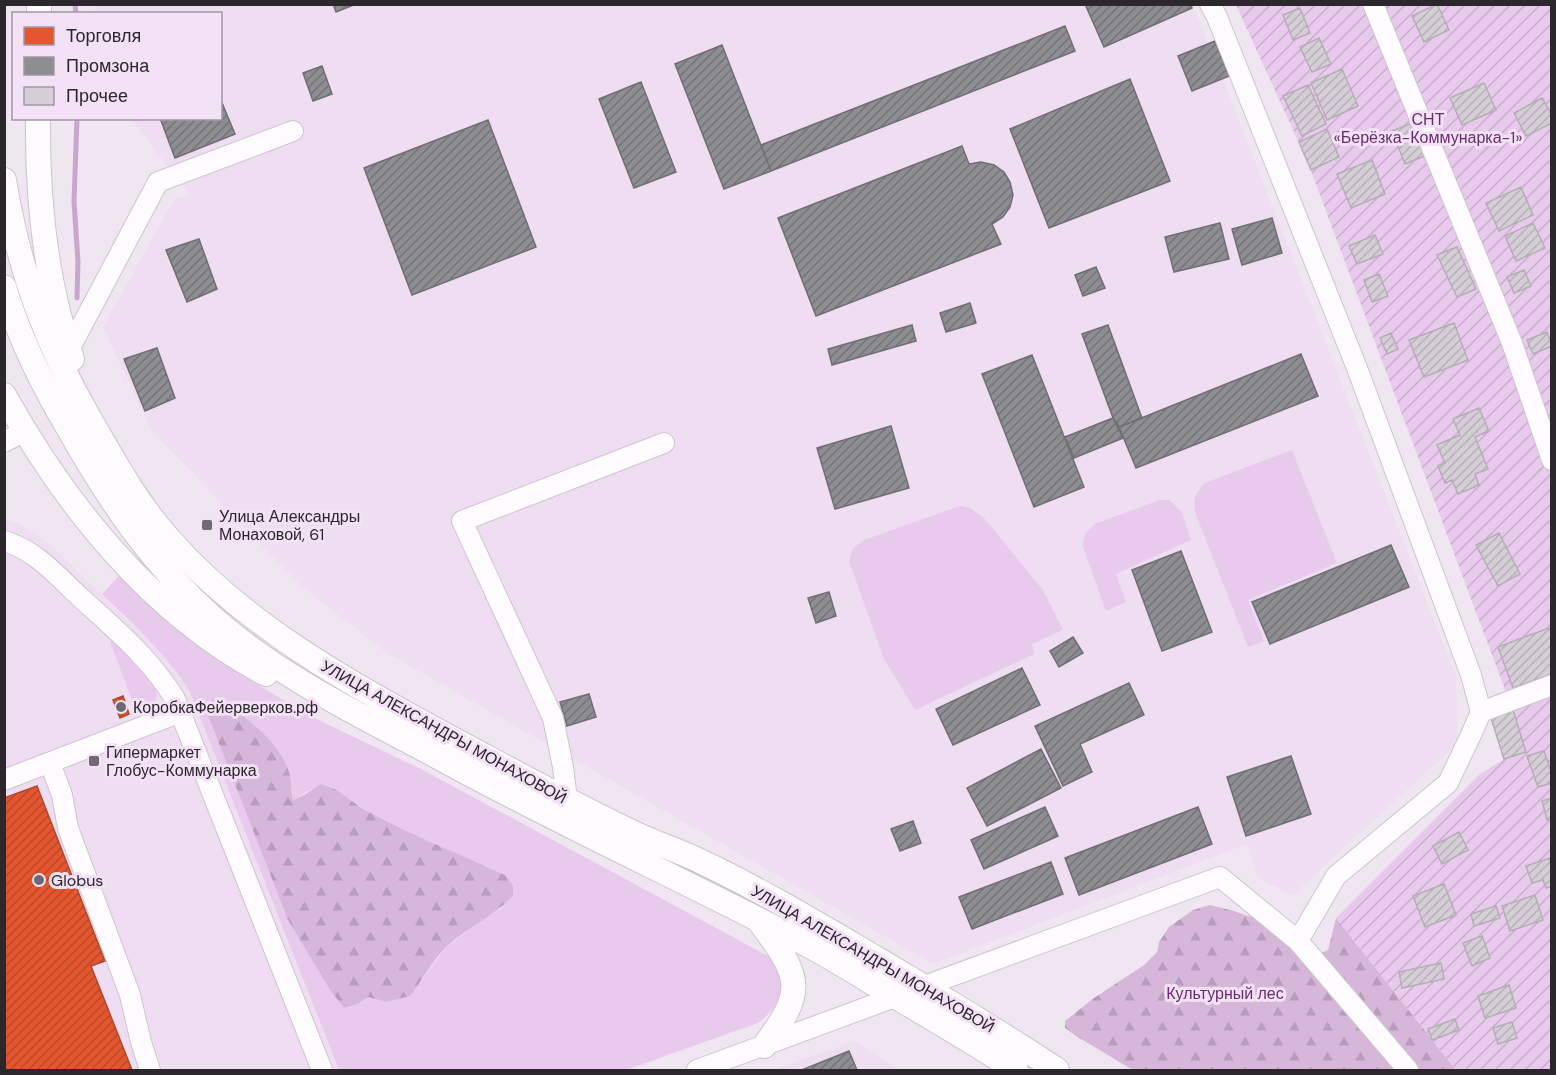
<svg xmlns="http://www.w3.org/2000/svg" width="1556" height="1075" viewBox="0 0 1556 1075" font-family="'DM Sans',sans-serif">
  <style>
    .built { fill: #efdef2 }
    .grass { fill: #e8caec; fill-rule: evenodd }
    .forest { fill: url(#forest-firs) }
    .garden { fill: url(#garden-furrows) }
    .shops { fill: url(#shops-hatch); stroke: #ad482e; stroke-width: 1.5 }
    .industry { fill: url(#industry-hatch); stroke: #706e74; stroke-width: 1.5 }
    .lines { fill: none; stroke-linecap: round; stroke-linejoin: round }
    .stream { stroke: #caa6cf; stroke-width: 5 }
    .building { fill: url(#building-hatch); stroke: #b5adb6; stroke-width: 1.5 }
    .minor-casing { stroke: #ccc4cd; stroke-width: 22 }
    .major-casing { stroke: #ccc4cd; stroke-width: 26 }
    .minor { stroke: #fdfbfd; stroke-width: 20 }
    .major { stroke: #fdfbfd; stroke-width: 24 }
    .poi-dot { fill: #716972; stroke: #f3e1f5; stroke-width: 2 }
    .labels { text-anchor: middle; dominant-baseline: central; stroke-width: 6; stroke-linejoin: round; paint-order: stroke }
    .park-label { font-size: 16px; fill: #672d70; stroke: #f3e1f5 }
    .poi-label { font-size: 16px; fill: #2c262d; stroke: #f3e1f5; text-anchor: start }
    .street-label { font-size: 16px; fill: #2c262d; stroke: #f3e1f5 }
  </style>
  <defs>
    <pattern id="forest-firs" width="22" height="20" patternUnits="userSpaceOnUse" patternTransform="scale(1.5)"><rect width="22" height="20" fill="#d6b7d9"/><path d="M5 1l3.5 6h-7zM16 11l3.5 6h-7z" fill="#b89dbb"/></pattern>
    <pattern id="garden-furrows" width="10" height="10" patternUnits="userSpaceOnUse" patternTransform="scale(1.5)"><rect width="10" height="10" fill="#e8caec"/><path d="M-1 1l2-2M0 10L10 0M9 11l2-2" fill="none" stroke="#c7adcb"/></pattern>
    <pattern id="shops-hatch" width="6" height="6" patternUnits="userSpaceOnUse" patternTransform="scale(1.5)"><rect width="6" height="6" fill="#e4572e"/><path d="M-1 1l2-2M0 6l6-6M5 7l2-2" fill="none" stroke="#b94828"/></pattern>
    <pattern id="industry-hatch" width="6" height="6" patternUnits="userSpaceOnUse" patternTransform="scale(1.5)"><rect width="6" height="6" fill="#8d8d92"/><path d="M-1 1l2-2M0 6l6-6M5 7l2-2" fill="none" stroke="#737378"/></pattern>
    <pattern id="building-hatch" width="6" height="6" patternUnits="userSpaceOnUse" patternTransform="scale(1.5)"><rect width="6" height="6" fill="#d6ced7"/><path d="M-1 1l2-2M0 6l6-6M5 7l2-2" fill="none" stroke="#b8b1b9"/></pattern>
  </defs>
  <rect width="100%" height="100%" fill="#f0e6f1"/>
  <path class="built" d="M94 5H1191L1206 36 1456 676 1458 743 1293 895 1257 878 1247 844 933 964 387 653 301 586 151 430 103 327 174 199 189 194 131 119 220 118V14L95 13Z
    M5 519 20 524 43 538 153 644 177 670 190 692 339 1070H5Z
    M854 1041 898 1070H773Z"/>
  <path class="grass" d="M1292 450 1337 563 1248 600 1264 641 1248 647 1196 515C1193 500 1194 494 1205 483Z
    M1160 500H1169L1182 512 1191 540 1116 574 1126 602 1106 611 1082 544 1086 533 1095 524Z
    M960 506 970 508 984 518 1043 590 1063 630 1032 644 1034 654 915 710 884 659 849 561 853 548 864 540Z
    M120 575 170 622 229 667 308 715 421 769 770 957C789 983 783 1004 758 1023L626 1070H339L190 692C167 654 134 625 102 594ZM223 699C246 720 280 741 289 772 292 781 292 791 293 800L320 784C341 788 353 804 371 813 415 836 460 855 505 875L502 907 478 923 445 948 410 996 386 1002 368 997 358 1004 330 990 288 920 205 708Z
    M112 639C130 656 186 698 137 713L110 642Z"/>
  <path class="forest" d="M213 699H222C246 719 280 741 289 772 292 781 291 791 293 800L304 795 320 784C341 788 350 802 367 811 412 835 459 854 505 875L513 886V896C493 916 467 928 446 947 432 961 422 981 410 996L386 1002 368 997 358 1004 344 1008 330 990 288 920 205 708Z
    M1210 905 1234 911 1262 921 1305 960 1328 950 1336 918 1456 1070H1133L1076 1036 1065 1028V1021L1094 998 1144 965 1157 952 1159 942 1169 927 1193 910Z"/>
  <path class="garden" d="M1236 5H1551V1070H1456L1336 918 1480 774 1503 760 1492 713 1510 703 1308 163Z"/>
  <path class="shops" d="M123 696 129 714 120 718 113 700Z
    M37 786 105 961 91 966 132 1070H4V798Z"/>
  <path class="industry" d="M333 4H356L336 12Z
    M1085 4H1191L1192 8 1104 47Z
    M1065 26 1075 51 771 171 761 145Z
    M1215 41 1229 76 1192 91 1178 56Z
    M722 45 771 171 724 189 675 64Z
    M322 66 332 94 313 101 303 73Z
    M1130 79 1170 181 1049 228 1010 129Z
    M641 82 676 172 634 188 599 99Z
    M220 98 235 134 175 158 160 118H220Z
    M488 120 536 247 412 295 364 168Z
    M962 146 969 164 981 162 994 165 1004 172 1010 182 1013 195 1010 207 1003 217 992 224 1001 244 816 316 778 218Z
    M1272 218 1282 253 1242 265 1232 229Z
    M1220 223 1229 259 1174 272 1165 237Z
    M199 239 217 289 187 302 166 250Z
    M1096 267 1105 288 1083 296 1075 275Z
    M970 303 976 323 946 332 940 313Z
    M912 325 916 341 832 365 828 349Z
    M1108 325 1142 418 1119 427 1113 418 1082 334Z
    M157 348 175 398 145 411 124 359Z
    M1301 354 1318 396 1136 468 1119 427Z
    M1032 355 1084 487 1034 507 982 374Z
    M1113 418 1123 438 1074 458 1065 437Z
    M891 426 909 488 835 509 817 448Z
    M1391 545 1409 587 1270 644 1252 602Z
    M1181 551 1212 632 1162 651 1132 570Z
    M829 592 836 616 816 623 808 598Z
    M1073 637 1083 653 1059 667 1050 651Z
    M1022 668 1040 705 953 745 936 709Z
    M1129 683 1144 715 1080 744 1092 772 1063 786 1035 726Z
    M589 694 596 717 567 726 560 702Z
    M1041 749 1061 788 987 826 967 788Z
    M1291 756 1311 814 1246 836 1227 777Z
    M1045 807 1058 836 984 869 971 840Z
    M1198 807 1212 844 1079 895 1065 858Z
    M913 821 921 843 900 851 891 829Z
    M1051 862 1063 894 972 929 959 897Z
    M849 1051 857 1070H805L804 1069Z"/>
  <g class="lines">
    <path class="stream" d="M75 4 76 14
      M77 118 74 201 78 262 77 298"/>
  </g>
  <path class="building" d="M1437 4 1449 30 1424 42 1412 16Z
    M1300 8 1310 33 1293 40 1283 15Z
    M1319 38 1331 64 1312 72 1300 47Z
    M1342 69 1358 106 1327 120 1311 83Z
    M1484 83 1496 110 1462 125 1450 98Z
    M1308 85 1326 124 1302 136 1283 96Z
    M1542 98 1552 115V123L1526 136 1514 113Z
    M1415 122 1429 154 1405 164 1392 131Z
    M1327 129 1339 157 1311 170 1299 142Z
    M1372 160 1385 194 1351 208 1337 174Z
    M1521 187 1533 215 1499 231 1486 203Z
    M1533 223 1545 248 1516 261 1505 236Z
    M1375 235 1383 254 1357 264 1349 246Z
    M1457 247 1476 289 1457 297 1437 255Z
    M1524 270 1531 286 1514 293 1507 277Z
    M1379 274 1388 296 1372 302 1364 280Z
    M1454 323 1468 360 1424 377 1409 340Z
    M1547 332 1552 346 1533 354 1527 340Z
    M1391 333 1398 349 1387 354 1380 338Z
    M1479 408 1489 431 1475 437 1488 469 1475 474 1479 485 1458 494 1452 480 1445 483 1438 466 1445 463 1437 445 1460 435 1453 419Z
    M1499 533 1520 574 1498 586 1476 545Z
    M1549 628 1552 635V674L1513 688 1498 647Z
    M1513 710 1526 752 1504 759 1491 718Z
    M1544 751 1552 774V783L1538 787 1527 756Z
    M1552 798V819L1547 820 1542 801Z
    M1459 832 1468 850 1442 864 1433 846Z
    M1550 858 1552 886 1546 888 1543 880 1532 883 1526 866Z
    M1444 884 1456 915 1425 927 1413 896Z
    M1535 895 1543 920 1510 931 1502 906Z
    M1496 906 1500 918 1474 926 1471 914Z
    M1482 936 1490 958 1472 966 1463 943Z
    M1441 963 1444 979 1402 988 1399 972Z
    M1509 985 1516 1008 1485 1018 1478 996Z
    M1455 1019 1459 1030 1432 1040 1428 1029Z
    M1512 1022 1517 1038 1498 1044 1493 1028Z"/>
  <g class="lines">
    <g class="minor-casing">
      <path id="minor" d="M1210 4 1217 17 1357 368 1471 675 1481 712 1470 737 1448 783 1336 876 1298 941
        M1373 4 1512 343 1552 460
        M57 351 73 342 158 182 293 131
        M4 442 25 431
        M4 541C36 550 58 577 81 598 115 629 151 659 175 699L322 1070
        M1481 712 1552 685
        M50 763 62 795 68 828 130 995 141 1042 150 1070
        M4 780 181 712
        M567 800 563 767 553 718 462 521 664 443
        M697 1070 1220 877 1298 941 1408 1070"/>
    </g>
    <g class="major-casing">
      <path id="major" d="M39 4V14
        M38 118C37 201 45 281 72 359
        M4 180C19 271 46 344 92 423 115 463 137 503 168 538 245 626 348 682 449 737 511 770 572 804 636 834 657 844 680 851 702 862 763 891 821 926 879 960 939 996 999 1031 1057 1070
        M4 287C19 338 43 386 70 431 110 502 153 565 214 619 281 678 362 716 440 758 560 824 684 880 806 944 833 958 859 975 886 991 930 1017 973 1042 1016 1070
        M4 395C65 505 152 614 266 674
        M762 925C802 978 805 992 764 1046"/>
    </g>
    <use href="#minor" class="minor"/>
    <use href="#major" class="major"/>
  </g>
  <g class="poi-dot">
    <rect x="201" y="519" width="12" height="12" rx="3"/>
    <circle cx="121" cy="707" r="6"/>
    <rect x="88" y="755" width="12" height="12" rx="3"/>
    <circle cx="39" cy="880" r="6"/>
  </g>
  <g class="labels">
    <g class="park-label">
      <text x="1428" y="119">СНТ<tspan x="1428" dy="18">«Берёзка-Коммунарка-1»</tspan></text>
      <text x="1225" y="993">Культурный лес</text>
    </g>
    <g class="poi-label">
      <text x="219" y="516">Улица Александры<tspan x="219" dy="18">Монаховой, 61</tspan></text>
      <text x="133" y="707">КоробкаФейерверков.рф</text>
      <text x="106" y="752">Гипермаркет<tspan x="106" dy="18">Глобус-Коммунарка</tspan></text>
      <text x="51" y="880">Globus</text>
    </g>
    <g class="street-label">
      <text transform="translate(444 732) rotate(29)">УЛИЦА АЛЕКСАНДРЫ МОНАХОВОЙ</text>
      <text transform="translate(873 959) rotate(30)">УЛИЦА АЛЕКСАНДРЫ МОНАХОВОЙ</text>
    </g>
  </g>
  <rect width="1556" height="1075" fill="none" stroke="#2c262d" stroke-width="12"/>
  <rect x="12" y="12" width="210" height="108" fill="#f3e1f5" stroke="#a396a5" stroke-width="1.5"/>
  <rect x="24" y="27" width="30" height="18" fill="#e4572e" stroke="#a396a5" stroke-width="1.5"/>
  <text x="66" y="42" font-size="18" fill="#2c262d">Торговля</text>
  <rect x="24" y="57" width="30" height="18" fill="#8d8d92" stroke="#a396a5" stroke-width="1.5"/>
  <text x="66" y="72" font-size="18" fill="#2c262d">Промзона</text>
  <rect x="24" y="87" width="30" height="18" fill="#d6ced7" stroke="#a396a5" stroke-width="1.5"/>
  <text x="66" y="102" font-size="18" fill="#2c262d">Прочее</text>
</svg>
